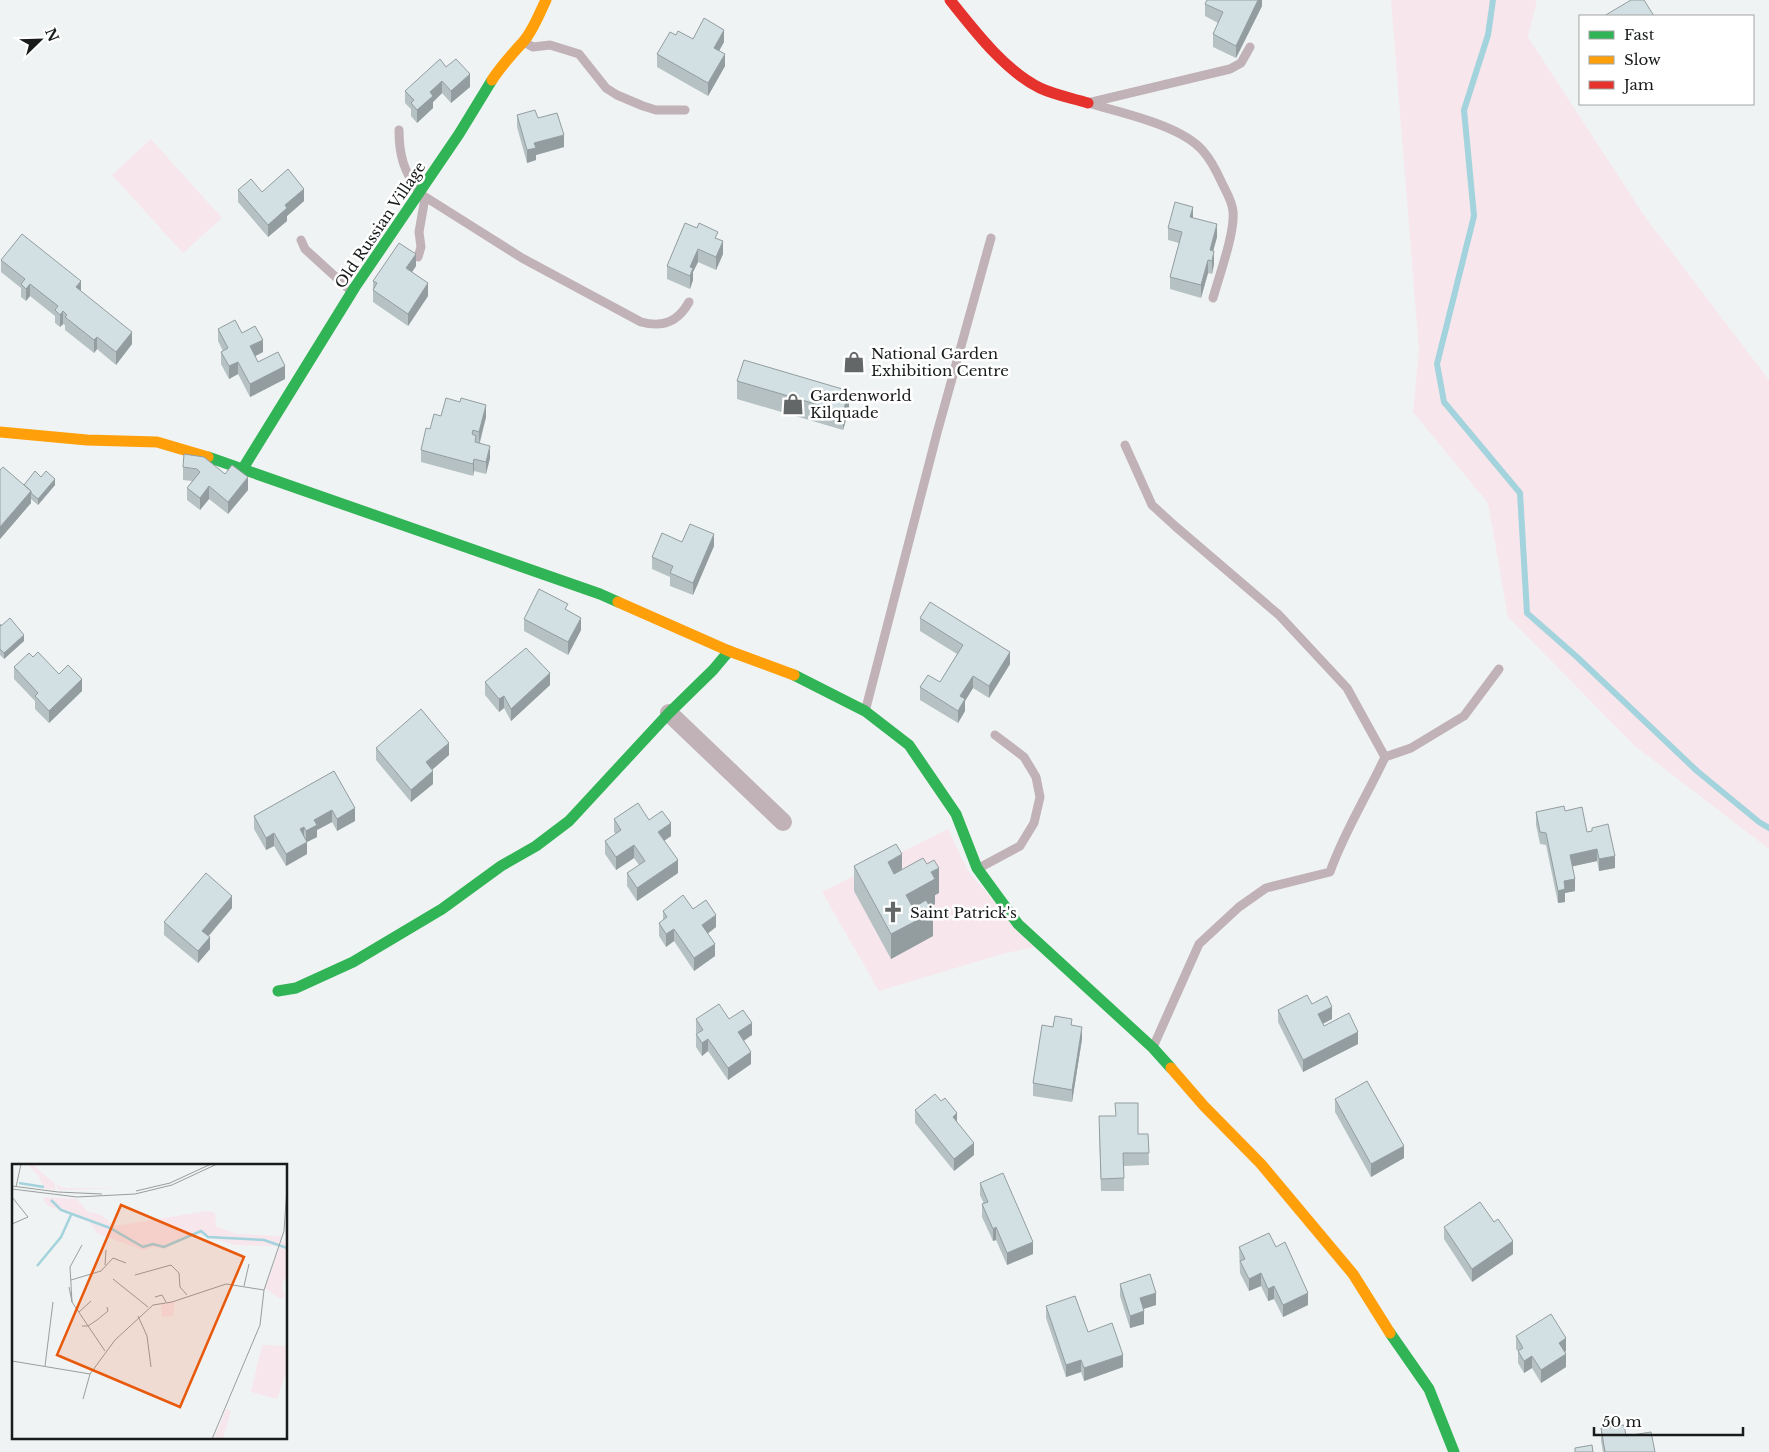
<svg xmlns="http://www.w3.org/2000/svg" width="1769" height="1452" viewBox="0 0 1769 1452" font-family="'Libre Baskerville',serif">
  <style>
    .green { fill: #f7e6ec }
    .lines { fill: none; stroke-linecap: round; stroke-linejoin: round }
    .stream { stroke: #a3d3dc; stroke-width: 6 }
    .lane { stroke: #c0b2b7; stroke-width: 9 }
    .street { stroke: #c0b2b7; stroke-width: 18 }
    .fast { stroke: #30b455; stroke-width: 11 }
    .slow { stroke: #ff9f0a; stroke-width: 11 }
    .jam { stroke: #e5322d; stroke-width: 11 }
    .wall { fill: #b5c1c3 }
    .shaded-wall { fill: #939d9f }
    .building { fill: #d2e0e3; stroke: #939d9f }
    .labels { text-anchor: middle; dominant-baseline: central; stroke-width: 5; stroke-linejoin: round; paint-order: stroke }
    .street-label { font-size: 15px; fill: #191b1b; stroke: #fff }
    .poi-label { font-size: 15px; fill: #191b1b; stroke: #fff; text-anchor: start }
    .inset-river { fill: none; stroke: #a3d3dc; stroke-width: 2.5 }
    .inset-road { fill: none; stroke: #9a9d9d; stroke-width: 1 }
    .view { fill: #e8590c; fill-opacity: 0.15; stroke: #e8590c; stroke-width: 2.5 }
    .inset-edge { fill: none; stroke: #191b1b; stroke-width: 2.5 }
  </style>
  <rect width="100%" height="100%" fill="#f0f3f4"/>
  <path class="green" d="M1391 0H1537L1528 37 1645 217 1769 380V849L1635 746 1508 617 1488 503 1413 412 1419 350Z
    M151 139 222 218 183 253 112 175Z
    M948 829 968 871 1034 947 1002 954 879 991 822 892Z"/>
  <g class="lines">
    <path class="stream" d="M1493 0 1488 35 1464 110 1474 216 1437 364 1444 402 1520 493 1527 613 1577 657 1697 771 1759 822 1769 828"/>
    <path class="lane" d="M524 42 533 47 550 45 579 54 606 88 617 95 643 106 656 110H685
      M1088 103C1121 113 1181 125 1203 151 1211 160 1216 170 1221 181 1225 190 1233 202 1233 212 1235 233 1219 276 1213 298
      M1088 103 1230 69 1241 63 1250 47
      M399 130C399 156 404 171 419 193L522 258 641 322C663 328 678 322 689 302
      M301 240 305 249 351 291
      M418 257 421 247 419 232 425 198
      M1125 445 1152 505 1175 526 1279 615 1347 688 1385 757C1367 796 1344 832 1330 872L1266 888 1239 907 1199 944 1154 1045
      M866 708 937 433 991 238
      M1385 757 1411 748 1464 716 1499 669
      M979 868 1020 846 1034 823 1040 797 1036 777 1024 757 995 735"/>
    <path class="street" d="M669 713 783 822"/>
    <path class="fast" d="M208 457 600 594 618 602
      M242 470 355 287 459 134 492 80
      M794 675 865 711 909 745 956 814 977 868 1018 924 1153 1048 1171 1068
      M278 991 296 988 353 962 442 909 501 866 536 846 569 821 669 713 713 670 729 651
      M1390 1333 1429 1389 1454 1452"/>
    <path class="slow" d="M492 80C501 66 512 54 523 42 533 31 539 14 546 0
      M0 432 87 440 157 442 208 457
      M618 602 729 651 794 675
      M1171 1068 1204 1106 1261 1164 1353 1274 1390 1333"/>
    <path class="jam" d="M950 0C974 30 1005 71 1040 88 1055 95 1072 98 1088 103"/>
  </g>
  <path class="wall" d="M1262 0V6L1236 58 1213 47V34L1218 23 1205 16V4Z
    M676 35 693 39 724 42 719 51 725 66 708 96 657 67V54Z
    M446 67 470 87 451 103 442 93 433 102V108L417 123 411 116V109L405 103V91Z
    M517 115 538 118 564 147 536 155V160L527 163 517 127Z
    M238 190 262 192 304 201 287 216V221L268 237 238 202Z
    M1193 218 1217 237 1213 251 1214 264 1212 274 1208 273 1201 298 1170 289V277L1179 243 1168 240V228Z
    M685 223 718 239 723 254 716 270 698 262 693 272V280L690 289 667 279V266Z
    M1 260 81 291 132 344 116 365 97 349 94 353 65 330V325L63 324 60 327 55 323V316L30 296 26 301 21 297V288L1 272Z
    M416 266 412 272 428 296 408 326 373 302V281Z
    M218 329 242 333 263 352 255 356 258 362 285 379 250 397 238 374 229 379 221 364V352L223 351 218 341Z
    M737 381 849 410 843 430 737 399Z
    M460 402 486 417 480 443 490 458 486 474 474 471 473 476 421 462V450L430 429 441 416Z
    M183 467 225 474 248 490 228 514 209 499 200 510 187 500V488L192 481 183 480Z
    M0 470 24 485 41 477 55 485 38 505 31 499V503L0 539Z
    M682 542 714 546 693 595 670 586V577L652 569V557Z
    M920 618 1010 664 989 698 973 688 965 701V711L958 723 920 700V687L940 682 957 654 920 631Z
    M524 619 581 630 568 655 524 631Z
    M0 624 24 641 4 659 0 655Z
    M33 657 59 674 82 691 49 723 35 709V701L14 679V667Z
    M485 682 550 685 511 721 504 708 499 712 485 695Z
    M376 748 449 755 432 770 433 784 411 802 376 760Z
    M334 771 355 821 337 831 332 822 317 830V837L307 842V854L286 866 274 846 266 850 254 829V816Z
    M1565 811 1587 832 1592 831V828L1615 868 1599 871 1597 861 1572 866 1575 891 1565 893V902L1558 903 1546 845 1540 844 1536 825V812Z
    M614 819 649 820 671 836 664 841 678 873 637 901 627 886V873L639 865 634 858 616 870 605 854V841L616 834 614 832Z
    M854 866 902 870 939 893 935 895V904L930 907 933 936 891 959 854 891Z
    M232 908 209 936 210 949 198 963 164 935V922Z
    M693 909 716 927 707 934 715 956 694 971 674 941 666 947 659 936V923L663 921V911Z
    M1312 1004 1332 1019 1323 1024 1324 1026 1358 1044 1303 1072 1278 1022V1010Z
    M696 1019H729L752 1035 744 1041 751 1064 728 1080 708 1051 702 1056 696 1047V1034H697L696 1032Z
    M1072 1025 1082 1039 1072 1102 1033 1096V1083L1053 1027Z
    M1335 1099 1404 1158 1371 1177 1335 1112Z
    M915 1110 957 1122 974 1155 954 1171 915 1123Z
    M1099 1128 1138 1134H1148L1149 1165 1124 1166V1191H1101Z
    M980 1183 1033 1254 1007 1265 996 1240 993 1241 982 1217V1204H984L980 1195Z
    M1444 1227 1513 1254 1472 1282 1444 1239Z
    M1239 1247H1276L1308 1305 1283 1317 1274 1299 1268 1301 1261 1286 1249 1291 1240 1273Z
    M1120 1284 1156 1305 1143 1309 1144 1324 1130 1328 1120 1296Z
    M1046 1306 1088 1332 1123 1367 1084 1381 1081 1372 1066 1377 1046 1318Z
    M1516 1336 1566 1351 1565 1352 1566 1367 1541 1383 1532 1368 1524 1373 1518 1363V1351L1516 1349Z
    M1601 1428 1626 1436 1655 1452H1603L1601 1441Z"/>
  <path class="shaded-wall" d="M1258 0H1262V6L1236 58V46Z
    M724 30V42L714 60V48Z
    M725 54V66L708 96V83Z
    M470 74V87L451 103V91Z
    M442 81V93L433 102V108L417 123V110L430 92Z
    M564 135V147L536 155V160L527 163V150L534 143Z
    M304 189V201L287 216V221L268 237V225L285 205Z
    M1193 207V219L1190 217Z
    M1217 224V237L1210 262V250Z
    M723 241V254L716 270V257Z
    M698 249V262L693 272V280L690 289V267Z
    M1214 251V264L1212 274V261Z
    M416 254V266L406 281V268Z
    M1208 260V273L1201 298V285Z
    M81 281V293L76 287Z
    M428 283V296L408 326V314Z
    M30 284V296L26 301V289Z
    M63 311V324L60 327V315Z
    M132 332V344L116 365V352Z
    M97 337V349L94 353V340Z
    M263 340V352L250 359V346Z
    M238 362V374L229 379V366Z
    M285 366V379L250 397V384Z
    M849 391V410L843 430V412Z
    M486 405V417L479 444V432Z
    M490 446V458L486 474V462Z
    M474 459V471L473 476V464Z
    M248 477V490L228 514V502Z
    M55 479V485L38 505V499Z
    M209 486V499L200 510V498Z
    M31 491V503L0 539V527Z
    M714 534V546L693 595V583Z
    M581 618V630L568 655V642Z
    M24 635V641L4 659V653Z
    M1010 652V664L989 698V686Z
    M550 673V685L511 721V709Z
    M973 676V688L965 701V711L958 723V711L960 696Z
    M82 679V691L49 723V711Z
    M504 696V708L499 712V699Z
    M449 743V755L426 775V762Z
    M433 771V784L411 802V790Z
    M355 808V821L337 831V819Z
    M332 810V822L317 830V837L307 842V854L286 866V854L306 843V831L314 820Z
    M671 823V836L658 845V832Z
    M304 827V840L300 829Z
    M274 833V846L266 850V838Z
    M634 845V858L616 870V857Z
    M1597 849V861L1570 867V855Z
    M902 854V879L888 886V862Z
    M1615 856V868L1599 871V859Z
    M678 860V873L637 901V888Z
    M939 868V893L935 895V904L906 920V895L931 872Z
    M1575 879V891L1565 893V902L1558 903V891L1564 881Z
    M232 896V908L202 943V931Z
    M933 912V936L891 959V934Z
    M716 915V927L702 938V925Z
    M674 929V941L666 947V934Z
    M210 937V949L198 963V951Z
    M715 944V956L694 971V958Z
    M1332 1007V1019L1318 1026V1014Z
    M752 1023V1035L738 1044V1032Z
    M1082 1027V1039L1072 1102V1090Z
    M1358 1032V1044L1303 1072V1060Z
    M708 1039V1051L702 1056V1043Z
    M751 1052V1064L728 1080V1068Z
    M957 1113V1126L953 1117Z
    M974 1143V1155L954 1171V1159Z
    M1404 1146V1158L1371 1177V1164Z
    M996 1227V1240L993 1241V1229Z
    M1513 1241V1254L1472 1282V1269Z
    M1033 1242V1254L1007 1265V1253Z
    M1261 1273V1286L1249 1291V1279Z
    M1274 1286V1299L1268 1301V1289Z
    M1156 1293V1305L1140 1310V1298Z
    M1308 1293V1305L1283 1317V1305Z
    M1144 1311V1324L1130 1328V1316Z
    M1566 1338V1351L1559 1355V1343Z
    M1566 1354V1367L1541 1383V1370Z
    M1123 1355V1367L1084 1381V1368Z
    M1532 1356V1368L1524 1373V1361Z
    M1081 1360V1372L1066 1377V1365Z"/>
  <path class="building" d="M1207 0H1258L1236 46 1213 34 1223 12 1205 4Z
    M1631 0H1644L1654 16H1604Z
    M704 18 724 30 714 48 725 54 708 83 657 54 670 32 676 35 678 31 693 39Z
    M440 59 446 67 456 59 470 74 451 91 442 81 430 92 433 96 417 110 411 103 414 100 405 91Z
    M535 110 538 118 557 113 564 135 534 143 536 148 527 150 517 115Z
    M288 169 304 189 285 205 287 208 268 225 238 190 251 179 262 192Z
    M1175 202 1193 207 1190 217 1217 224 1210 250 1214 251 1212 261 1208 260 1201 285 1170 277 1182 232 1168 228Z
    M685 223 697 228 699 223 718 232 715 238 723 241 716 257 698 249 690 267 693 268 690 276 667 266Z
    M22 234 81 281 76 287 132 332 116 352 97 337 94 340 65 317 67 315 63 311 60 315 55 310 58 306 30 284 26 289 21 284 25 279 1 260Z
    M399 243 416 254 406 268 428 283 408 314 373 290 377 283 373 281Z
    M235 320 242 333 255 326 263 340 250 346 258 362 278 352 285 366 250 384 238 362 229 366 221 352 228 348 218 329Z
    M744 360 849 391 843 412 737 381Z
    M446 398 460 402 461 398 486 405 479 432 473 430 472 434 476 436 475 442 490 446 486 462 474 459 473 464 421 450 426 428 430 429 434 414 441 416Z
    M184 454 204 457 225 474 232 465 248 477 228 502 209 486 200 498 187 488 200 472 197 469 183 467Z
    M3 467 31 491 0 527V470Z
    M35 471 41 477 46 471 55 479 38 499 31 493V491L24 485Z
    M690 524 714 534 693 583 670 573 673 566 652 557 662 533 682 542Z
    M539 589 568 604 565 609 581 618 568 642 524 619Z
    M930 602 1010 652 989 686 973 676 960 696 965 699 958 711 920 687 928 675 940 682 963 645 920 618Z
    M10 618 24 635 4 653 0 649V624L1 626Z
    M526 648 550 673 511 709 504 696 499 699 485 682Z
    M38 652 59 674 68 665 82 679 49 711 35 696 38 693 14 667 29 653 33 657Z
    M421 709 449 743 426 762 433 771 411 790 376 748Z
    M334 771 355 808 337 819 332 810 314 820 317 825 306 831 304 827 300 829 307 842 286 854 274 833 266 838 254 816Z
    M638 803 649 820 662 811 671 823 658 832 678 860 637 888 627 873 645 861 634 845 616 857 605 841 621 830 614 819Z
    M1564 806 1565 811 1582 807 1587 832 1592 831V828L1608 824 1615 856 1599 859 1597 849 1570 855 1575 879 1564 881 1565 889 1558 891 1546 833 1540 832 1536 812Z
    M896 844 902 854 888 862 894 874 923 858 927 864 934 860 939 868 931 872 935 879 906 895 913 908 926 900 933 912 891 934 854 866Z
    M206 873 232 896 202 931 210 937 198 951 164 922Z
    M683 895 693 909 706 900 716 915 702 925 715 944 694 958 674 929 666 934 659 923 667 917 663 911Z
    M1307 995 1312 1004 1327 996 1332 1007 1318 1014 1324 1026 1349 1013 1358 1032 1303 1060 1278 1010Z
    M719 1004 729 1019 743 1010 752 1023 738 1032 751 1052 728 1068 708 1039 702 1043 696 1034 703 1030 696 1019Z
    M1055 1016 1072 1019 1071 1025 1082 1027 1072 1090 1033 1083 1042 1025 1053 1027Z
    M1367 1081 1404 1146 1371 1164 1335 1099Z
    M935 1094 941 1101 945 1098 957 1113 953 1117 974 1143 954 1159 915 1110Z
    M1115 1103H1138V1134H1148L1149 1153H1123L1124 1178 1101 1179 1099 1116H1116Z
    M1003 1173 1033 1242 1007 1253 996 1227 993 1229 982 1204 988 1202 980 1183Z
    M1480 1202 1494 1222 1498 1219 1513 1241 1472 1269 1444 1227Z
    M1269 1233 1276 1247 1285 1242 1308 1293 1283 1305 1274 1286 1268 1289 1261 1273 1249 1279 1240 1261 1245 1259 1239 1247Z
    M1150 1274 1156 1293 1140 1298 1144 1311 1130 1316 1120 1284Z
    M1075 1296 1088 1332 1112 1323 1123 1355 1084 1368 1081 1360 1066 1365 1046 1306Z
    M1551 1314 1566 1338 1559 1343 1566 1354 1541 1370 1532 1356 1524 1361 1518 1351 1523 1348 1516 1336Z
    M1624 1425 1626 1436 1651 1432 1655 1452H1605L1601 1428Z
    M1592 1445 1593 1452H1575V1448Z"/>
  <defs>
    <g id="shop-bare" transform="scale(1.725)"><path d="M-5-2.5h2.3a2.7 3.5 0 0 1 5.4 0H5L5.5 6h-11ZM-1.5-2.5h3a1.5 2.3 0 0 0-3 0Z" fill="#646767" stroke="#fff" stroke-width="2.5" paint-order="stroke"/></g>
    <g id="church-bare" transform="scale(1.725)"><path d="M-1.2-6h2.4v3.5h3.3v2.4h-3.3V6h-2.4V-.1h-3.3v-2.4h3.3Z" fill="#646767" stroke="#fff" stroke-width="2.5" paint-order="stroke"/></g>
  </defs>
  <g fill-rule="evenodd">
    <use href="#shop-bare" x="854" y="362"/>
    <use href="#shop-bare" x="793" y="404"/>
    <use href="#church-bare" x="893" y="912"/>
  </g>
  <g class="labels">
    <g class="street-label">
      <text transform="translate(380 225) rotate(-56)">Old Russian Village</text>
    </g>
    <g class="poi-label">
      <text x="871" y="353">National Garden<tspan x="871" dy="17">Exhibition Centre</tspan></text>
      <text x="810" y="395">Gardenworld<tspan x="810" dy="17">Kilquade</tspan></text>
      <text x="910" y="912">Saint Patrick's</text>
    </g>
  </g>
  <g transform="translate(12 1164)">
    <rect width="275" height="275" fill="#f0f3f4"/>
    <path d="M15 0H20L43 20V26L6 20 31 22 26 11ZM44 21 53 24H114L47 26ZM34 33 65 35 76 48 88 50 103 62 195 47 203 49 204 62 224 70 270 72 265 82 223 81 184 69 152 85 141 83 131 86 86 70 77 58 36 42 31 35ZM270 77 275 79V109L270 121 273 133 268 135 253 124ZM163 137 161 152 150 153 149 140ZM250 181 275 182V205L265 235 239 228ZM214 245 219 247 211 275H202Z" fill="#f7e6ec"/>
    <path class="inset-river" d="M7 19 32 23M39 36 49 46 98 64 131 83 141 80 152 83 189 67 196 73 252 76 275 84M25 102 49 73 59 51"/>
    <path class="inset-road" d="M0 22 46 28 90 30M4 23 9 0M0 25 65 33 123 30 160 21 205 0M124 27 158 19 199 0M0 60 16 53 0 33M70 81 58 103 60 138 93 187M93 101 94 86M123 111 159 101 167 109 168 123 175 131M101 115 136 143M59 116 89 107 101 94 114 99M232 122 237 100M57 123 60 138M143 133 150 131 154 138M67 148 79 137M126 152 135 172 139 203M70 162H76L85 156 96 147 95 143M0 197 78 210 103 176 141 141 160 138 214 120 252 126M33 202 41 138M71 235 78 210M200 275 248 161 252 126 272 67 275 24"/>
    <path class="view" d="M109 41 232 93 168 243 45 191Z"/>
    <rect width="275" height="275" class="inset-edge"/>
  </g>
  <rect x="1579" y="15" width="175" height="90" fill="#ffffff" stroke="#a3a4a4"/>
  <rect x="1589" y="31" width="25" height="8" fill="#30b455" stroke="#a3a4a4"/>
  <text x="1624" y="40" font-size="15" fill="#191b1b">Fast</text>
  <rect x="1589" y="56" width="25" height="8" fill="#ff9f0a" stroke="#a3a4a4"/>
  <text x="1624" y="65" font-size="15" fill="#191b1b">Slow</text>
  <rect x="1589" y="81" width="25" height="8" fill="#e5322d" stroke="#a3a4a4"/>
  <text x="1624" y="90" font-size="15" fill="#191b1b">Jam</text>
  <g transform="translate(40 40) rotate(67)" stroke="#ffffff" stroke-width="4" paint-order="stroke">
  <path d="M0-4L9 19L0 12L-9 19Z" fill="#191b1b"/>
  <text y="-8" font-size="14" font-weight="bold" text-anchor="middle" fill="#191b1b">N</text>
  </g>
  <path d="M1594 1427v8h149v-8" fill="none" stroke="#191b1b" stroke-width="2.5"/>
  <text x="1602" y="1427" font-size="15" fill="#191b1b" stroke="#ffffff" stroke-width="4" paint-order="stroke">50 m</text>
</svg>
